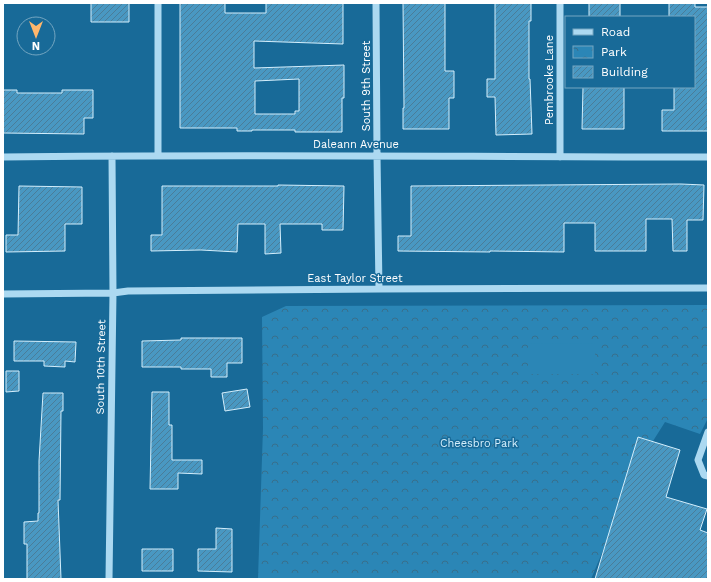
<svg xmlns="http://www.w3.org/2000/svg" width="711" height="582" viewBox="0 0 711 582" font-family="'Work Sans',sans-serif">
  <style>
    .park { fill: url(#park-crowns) }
    .pitch { fill: #2b86b6 }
    .building { fill: url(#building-hatch); stroke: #d3eefc; fill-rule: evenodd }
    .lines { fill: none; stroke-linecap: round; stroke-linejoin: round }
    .minor { stroke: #acd9f1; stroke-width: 7 }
    .labels { text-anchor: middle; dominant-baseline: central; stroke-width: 3; stroke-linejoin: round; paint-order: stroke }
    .street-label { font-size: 11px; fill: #fff; stroke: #186a98 }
    .park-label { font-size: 11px; fill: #d3eefc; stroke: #186a98 }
  </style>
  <defs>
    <pattern id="park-crowns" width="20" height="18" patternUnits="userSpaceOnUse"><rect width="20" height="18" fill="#2b86b6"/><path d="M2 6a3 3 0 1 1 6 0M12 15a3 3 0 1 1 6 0" fill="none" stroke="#386f8c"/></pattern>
    <pattern id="building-hatch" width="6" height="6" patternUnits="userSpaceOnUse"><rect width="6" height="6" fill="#4998c2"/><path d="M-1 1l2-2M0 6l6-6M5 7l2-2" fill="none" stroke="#4a7d99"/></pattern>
  </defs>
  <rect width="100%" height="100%" fill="#186a98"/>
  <path class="park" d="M708 305V418L700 434 665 422 641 460 591 579H258L263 428 262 317 286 306Z"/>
  <path class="pitch" d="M595 343V374H528V344Z"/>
  <path class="building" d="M91 3H129V22H91Z
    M180 3H225V13H266V3H343V44L254 41V68L344 65V98H342V132H295V130H252V131H237V128H180ZM299 79V111H295V114H255V81Z
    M403 3H445V71H454V98H449V129H403V108H404Z
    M495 3H531V21H529V79H530L532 134 496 135 495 97H487V79H495Z
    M589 3H620V17H589Z
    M669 3H695V7H708V131H662V110H674V87H694V17H669Z
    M583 87H624V129H582Z
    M3 90H17V93H62V90H93V118H84V134L3 133Z
    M681 184 704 185 703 220H687V251H673L672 219H646V251H595V223H564V252L490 251V252L398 251V236H411V186Z
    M278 185 344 186 343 230H322V224H280L281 253 265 254V224H238L237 252 201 250 151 251V235H162V186H278Z
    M19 186 82 187V224H65V251L6 252V235H18Z
    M181 338H242V363H227V377H211V369H181V367H142V341L181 340Z
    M14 341 76 342 75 362 65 361V367L44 366V361H14Z
    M6 371H19V391L6 392Z
    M247 389 250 407 225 411 222 393Z
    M152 392H169V425H172V460H202V474L178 473V489H150Z
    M43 393H63V411H61L60 500H58L61 579H27V544H24V522L38 521V513H39V461Z
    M638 437 680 450 666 497 707 509 700 530 708 533V579H595Z
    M216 528 232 529V572L198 571V549H216Z
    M142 549H173V571H142Z"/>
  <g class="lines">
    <path class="minor" d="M376 3 377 155 379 289
      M560 3V157
      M158 155V3
      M3 157C238 154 473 157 708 157
      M3 294 113 293 128 291 379 289 708 288
      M708 432 698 460 704 475 708 476
      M109 579 113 293 112 156"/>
  </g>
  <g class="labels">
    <g class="street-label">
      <text transform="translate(549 80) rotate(-90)">Pembrooke Lane</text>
      <text transform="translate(366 86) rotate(-90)">South 9th Street</text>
      <text x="356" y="144">Daleann Avenue</text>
      <text x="355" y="278">East Taylor Street</text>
      <text transform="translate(101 367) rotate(-89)">South 10th Street</text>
    </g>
    <g class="park-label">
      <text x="479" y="443">Cheesbro Park</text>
    </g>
  </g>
  <rect width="711" height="582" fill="none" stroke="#ffffff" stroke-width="8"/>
  <rect x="565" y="16" width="130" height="72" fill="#186a98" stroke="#74a6c1"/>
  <rect x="573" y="29" width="20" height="6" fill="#acd9f1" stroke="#74a6c1"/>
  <text x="601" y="36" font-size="12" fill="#ffffff">Road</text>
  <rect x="573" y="46" width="20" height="12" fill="url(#park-crowns)" stroke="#74a6c1"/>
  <text x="601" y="56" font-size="12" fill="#ffffff">Park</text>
  <rect x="573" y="66" width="20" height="12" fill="url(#building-hatch)" stroke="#74a6c1"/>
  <text x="601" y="76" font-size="12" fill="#ffffff">Building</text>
  <g transform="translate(36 36) rotate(180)"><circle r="19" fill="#186a98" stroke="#74a6c1"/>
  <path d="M0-3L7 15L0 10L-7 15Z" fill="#ffb76c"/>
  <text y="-6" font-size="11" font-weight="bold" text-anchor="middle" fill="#ffffff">N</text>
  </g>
</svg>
